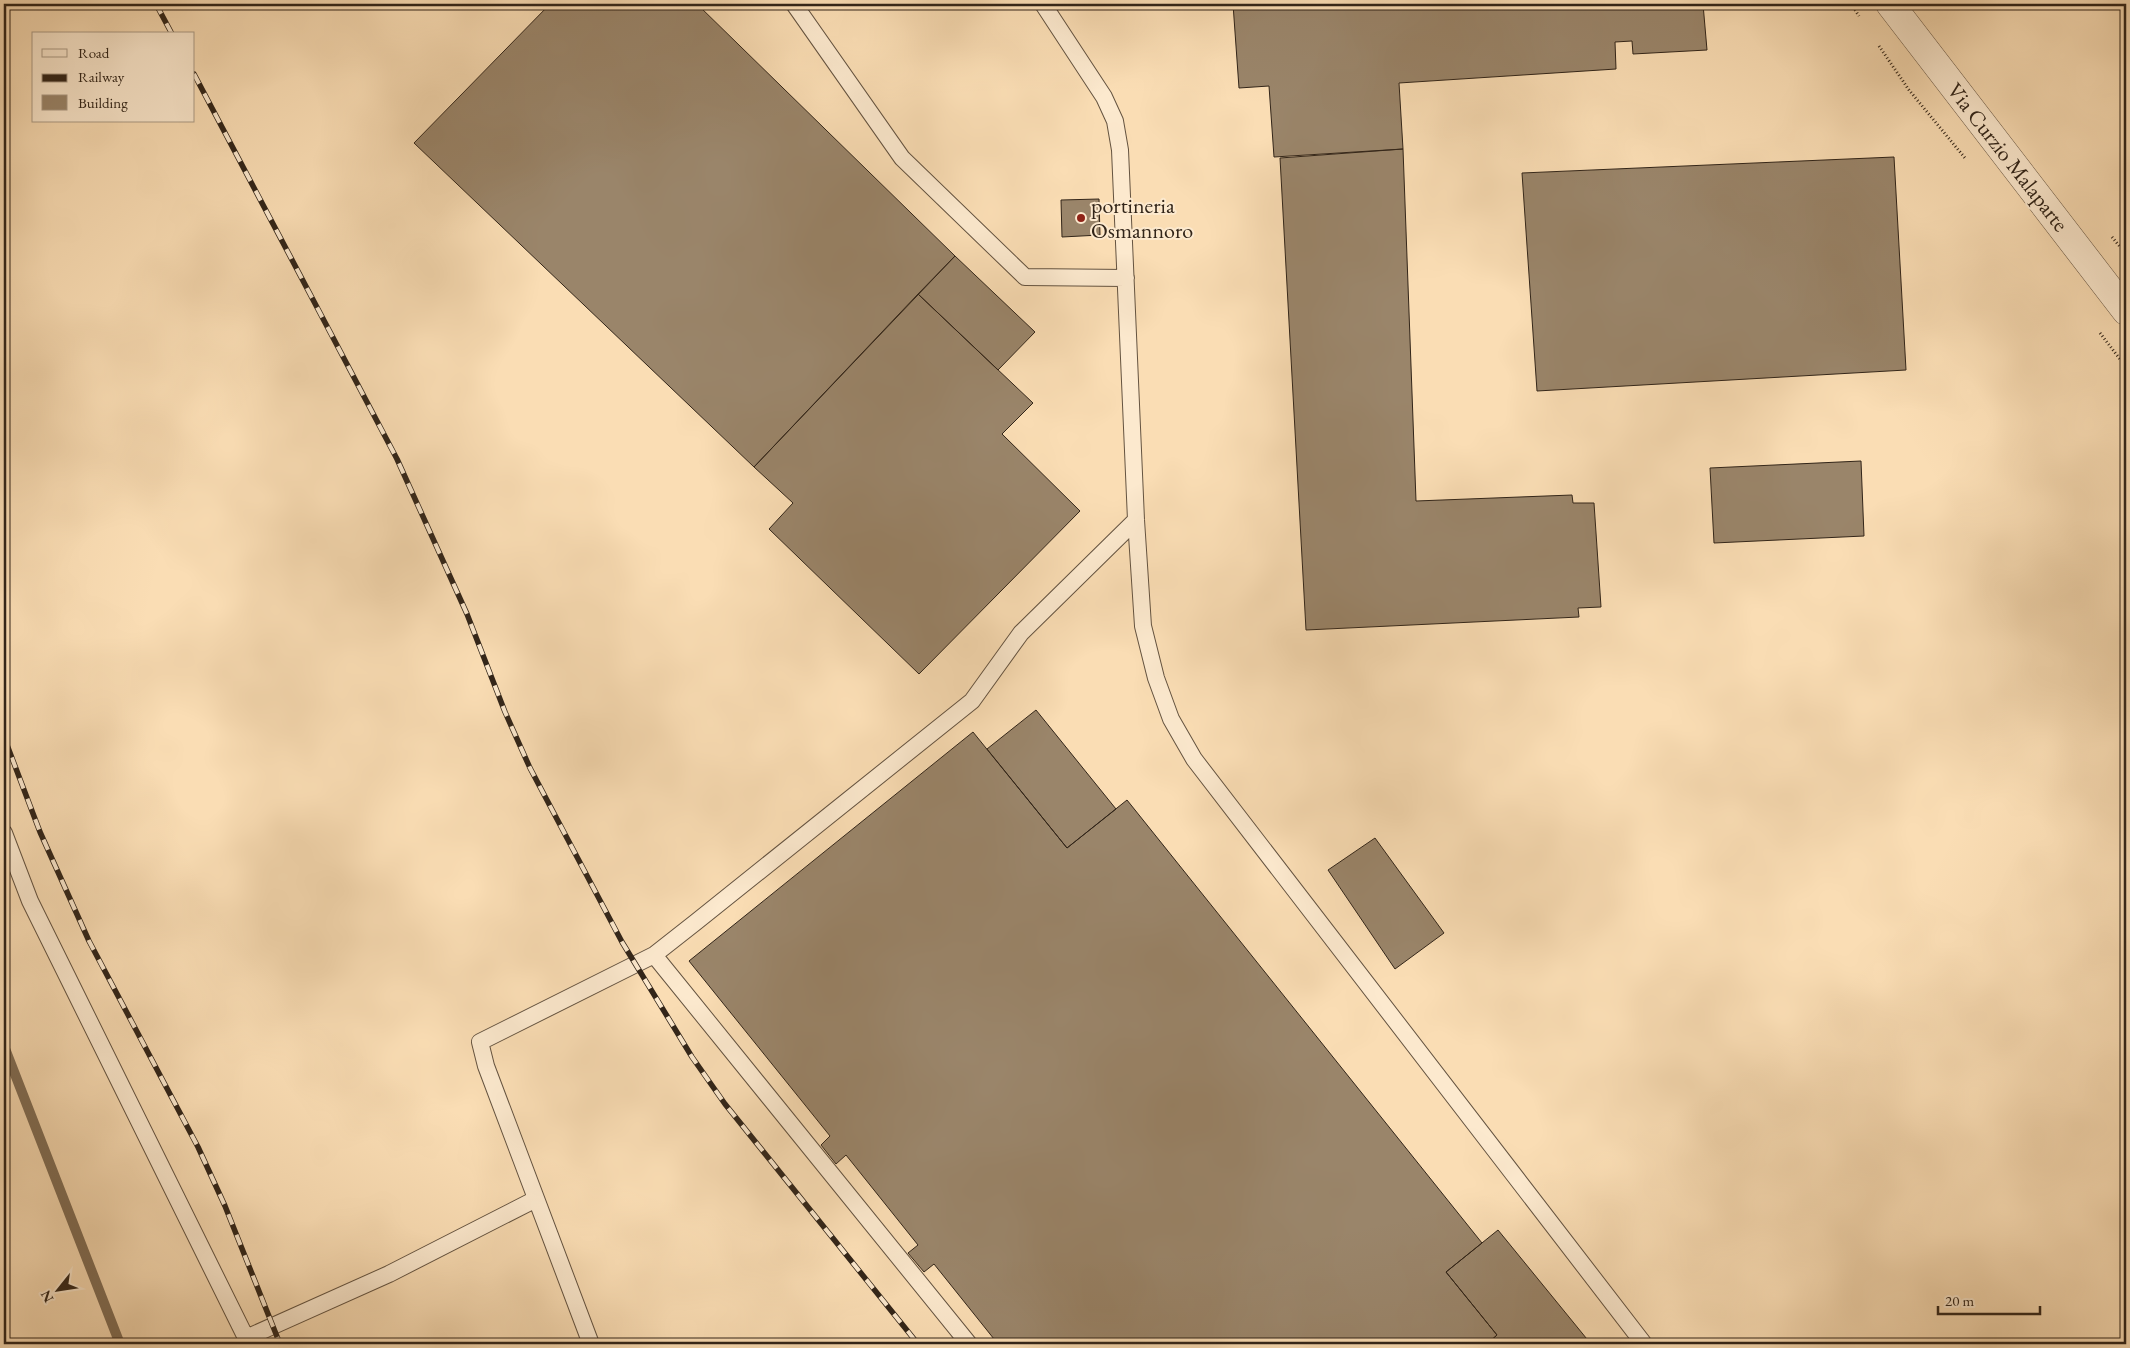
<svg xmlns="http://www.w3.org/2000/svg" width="2130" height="1348" viewBox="0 0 2130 1348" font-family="'EB Garamond',serif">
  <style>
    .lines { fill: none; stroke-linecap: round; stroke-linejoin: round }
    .stream { stroke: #816e56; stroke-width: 10 }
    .building { fill: #9a856a; stroke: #322519 }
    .service-casing { stroke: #645340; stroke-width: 18 }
    .tertiary-casing { stroke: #645340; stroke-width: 29 }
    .path { stroke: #322519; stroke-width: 3; stroke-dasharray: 1 2.5; stroke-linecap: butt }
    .service { stroke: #fce9ce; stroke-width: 16 }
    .tertiary { stroke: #fce9ce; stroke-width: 28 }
    .rail-casing { stroke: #322519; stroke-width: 5.5 }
    .rail { stroke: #fce9ce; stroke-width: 4; stroke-dasharray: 11; stroke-linecap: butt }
    .poi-dot { fill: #8f2418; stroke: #fce9ce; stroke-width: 2 }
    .labels { text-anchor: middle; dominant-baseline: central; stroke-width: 4; stroke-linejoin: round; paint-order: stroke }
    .street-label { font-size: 22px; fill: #322519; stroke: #fce9ce }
    .poi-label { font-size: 22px; fill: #322519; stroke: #fce9ce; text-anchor: start }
  </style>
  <rect width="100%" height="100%" fill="#faddb4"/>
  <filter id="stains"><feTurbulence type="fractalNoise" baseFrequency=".004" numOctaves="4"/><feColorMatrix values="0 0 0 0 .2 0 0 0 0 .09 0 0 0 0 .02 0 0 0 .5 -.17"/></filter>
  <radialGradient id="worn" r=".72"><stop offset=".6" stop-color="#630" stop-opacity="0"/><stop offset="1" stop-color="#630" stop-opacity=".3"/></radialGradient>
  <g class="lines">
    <path class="stream" d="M4 1046 120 1344"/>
  </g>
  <path class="building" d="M550 4H697L955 256 754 467 414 143Z
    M1233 4H1703L1707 50 1633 54 1632 41 1615 42 1616 69 1399 83 1403 149 1274 157 1269 86 1239 88Z
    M1403 149 1416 501 1572 495 1573 503H1594L1601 607 1578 608 1579 617 1306 630 1280 158Z
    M1894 157 1906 370 1537 391 1522 173Z
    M1099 199 1100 235 1062 237 1061 200Z
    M955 256 1035 332 998 370 918 294Z
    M918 294 1033 403 1002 434 1080 511 919 674 769 529 793 503 754 467Z
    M1861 461 1864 536 1714 543 1710 468Z
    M1036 710 1116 809 1067 848 987 749Z
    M973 732 1067 848 1127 800 1482 1243 1446 1272 1497 1335 1487 1344H998L934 1264 924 1272 908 1253 918 1245 846 1155 836 1164 821 1145 830 1136 689 961Z
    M1375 838 1444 933 1395 969 1328 870Z
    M1498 1230 1591 1344H1487L1497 1335 1446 1272Z"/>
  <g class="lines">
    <g class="service-casing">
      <path id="service" d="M794 4 902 158 1025 277 1126 278
        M1043 4 1104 97 1115 121 1120 150 1136 520 1143 626 1156 678 1171 719 1194 759 1644 1344
        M4 833 30 901 249 1344
        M654 955 969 1344
        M246 1338 389 1274 536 1199
        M591 1344 486 1066 480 1042 654 955 696 922 972 701 1021 633 1136 520"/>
    </g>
    <g class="tertiary-casing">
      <path id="tertiary" d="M1890 4 2126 311"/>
    </g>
    <path class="path" d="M1851 4 1859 16
      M1879 46 1909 90 1965 158
      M2112 237 2126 254
      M2100 333 2126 367"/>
    <use href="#service" class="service"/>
    <use href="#tertiary" class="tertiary"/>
    <g class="rail-casing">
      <path id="rail" d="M156 4 172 34
        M194 74 397 459 467 614 505 712 530 768 622 942 692 1057 725 1104 918 1344
        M4 737 40 832 89 941 198 1147 225 1206 280 1344"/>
    </g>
    <use href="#rail" class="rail"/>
  </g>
  <circle class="poi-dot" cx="1081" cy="218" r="5"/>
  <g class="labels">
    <g class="street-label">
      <text transform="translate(2008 157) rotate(52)">Via Curzio Malaparte</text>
    </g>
    <g class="poi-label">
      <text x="1091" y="205">portineria<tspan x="1091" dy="25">Osmannoro</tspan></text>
    </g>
  </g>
  <rect width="2130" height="1348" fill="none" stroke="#faddb4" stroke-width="20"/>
  <rect x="5" y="5" width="2120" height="1338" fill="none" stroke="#322519" stroke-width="2.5"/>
  <rect x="10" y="10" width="2110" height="1328" fill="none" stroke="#322519"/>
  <rect x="32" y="32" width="162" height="90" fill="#fce9ce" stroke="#ab9b86"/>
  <rect x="42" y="49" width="25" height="8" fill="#fce9ce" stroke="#ab9b86"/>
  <text x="78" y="58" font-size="15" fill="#322519">Road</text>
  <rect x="42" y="74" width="25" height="8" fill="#322519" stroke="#ab9b86"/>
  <text x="78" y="82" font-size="15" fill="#322519">Railway</text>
  <rect x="42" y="95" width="25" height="15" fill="#9a856a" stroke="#ab9b86"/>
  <text x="78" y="108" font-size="15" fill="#322519">Building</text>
  <g transform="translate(58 1290) rotate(240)" stroke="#fce9ce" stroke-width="4" paint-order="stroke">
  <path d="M0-4L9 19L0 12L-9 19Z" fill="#322519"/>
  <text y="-8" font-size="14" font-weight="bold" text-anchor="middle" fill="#322519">N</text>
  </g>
  <path d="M1938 1306v8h102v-8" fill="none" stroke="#322519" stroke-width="2.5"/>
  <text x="1945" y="1306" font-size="15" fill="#322519" stroke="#fce9ce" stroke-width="4" paint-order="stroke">20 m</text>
  <rect width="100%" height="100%" filter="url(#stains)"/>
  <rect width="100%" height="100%" fill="url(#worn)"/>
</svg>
